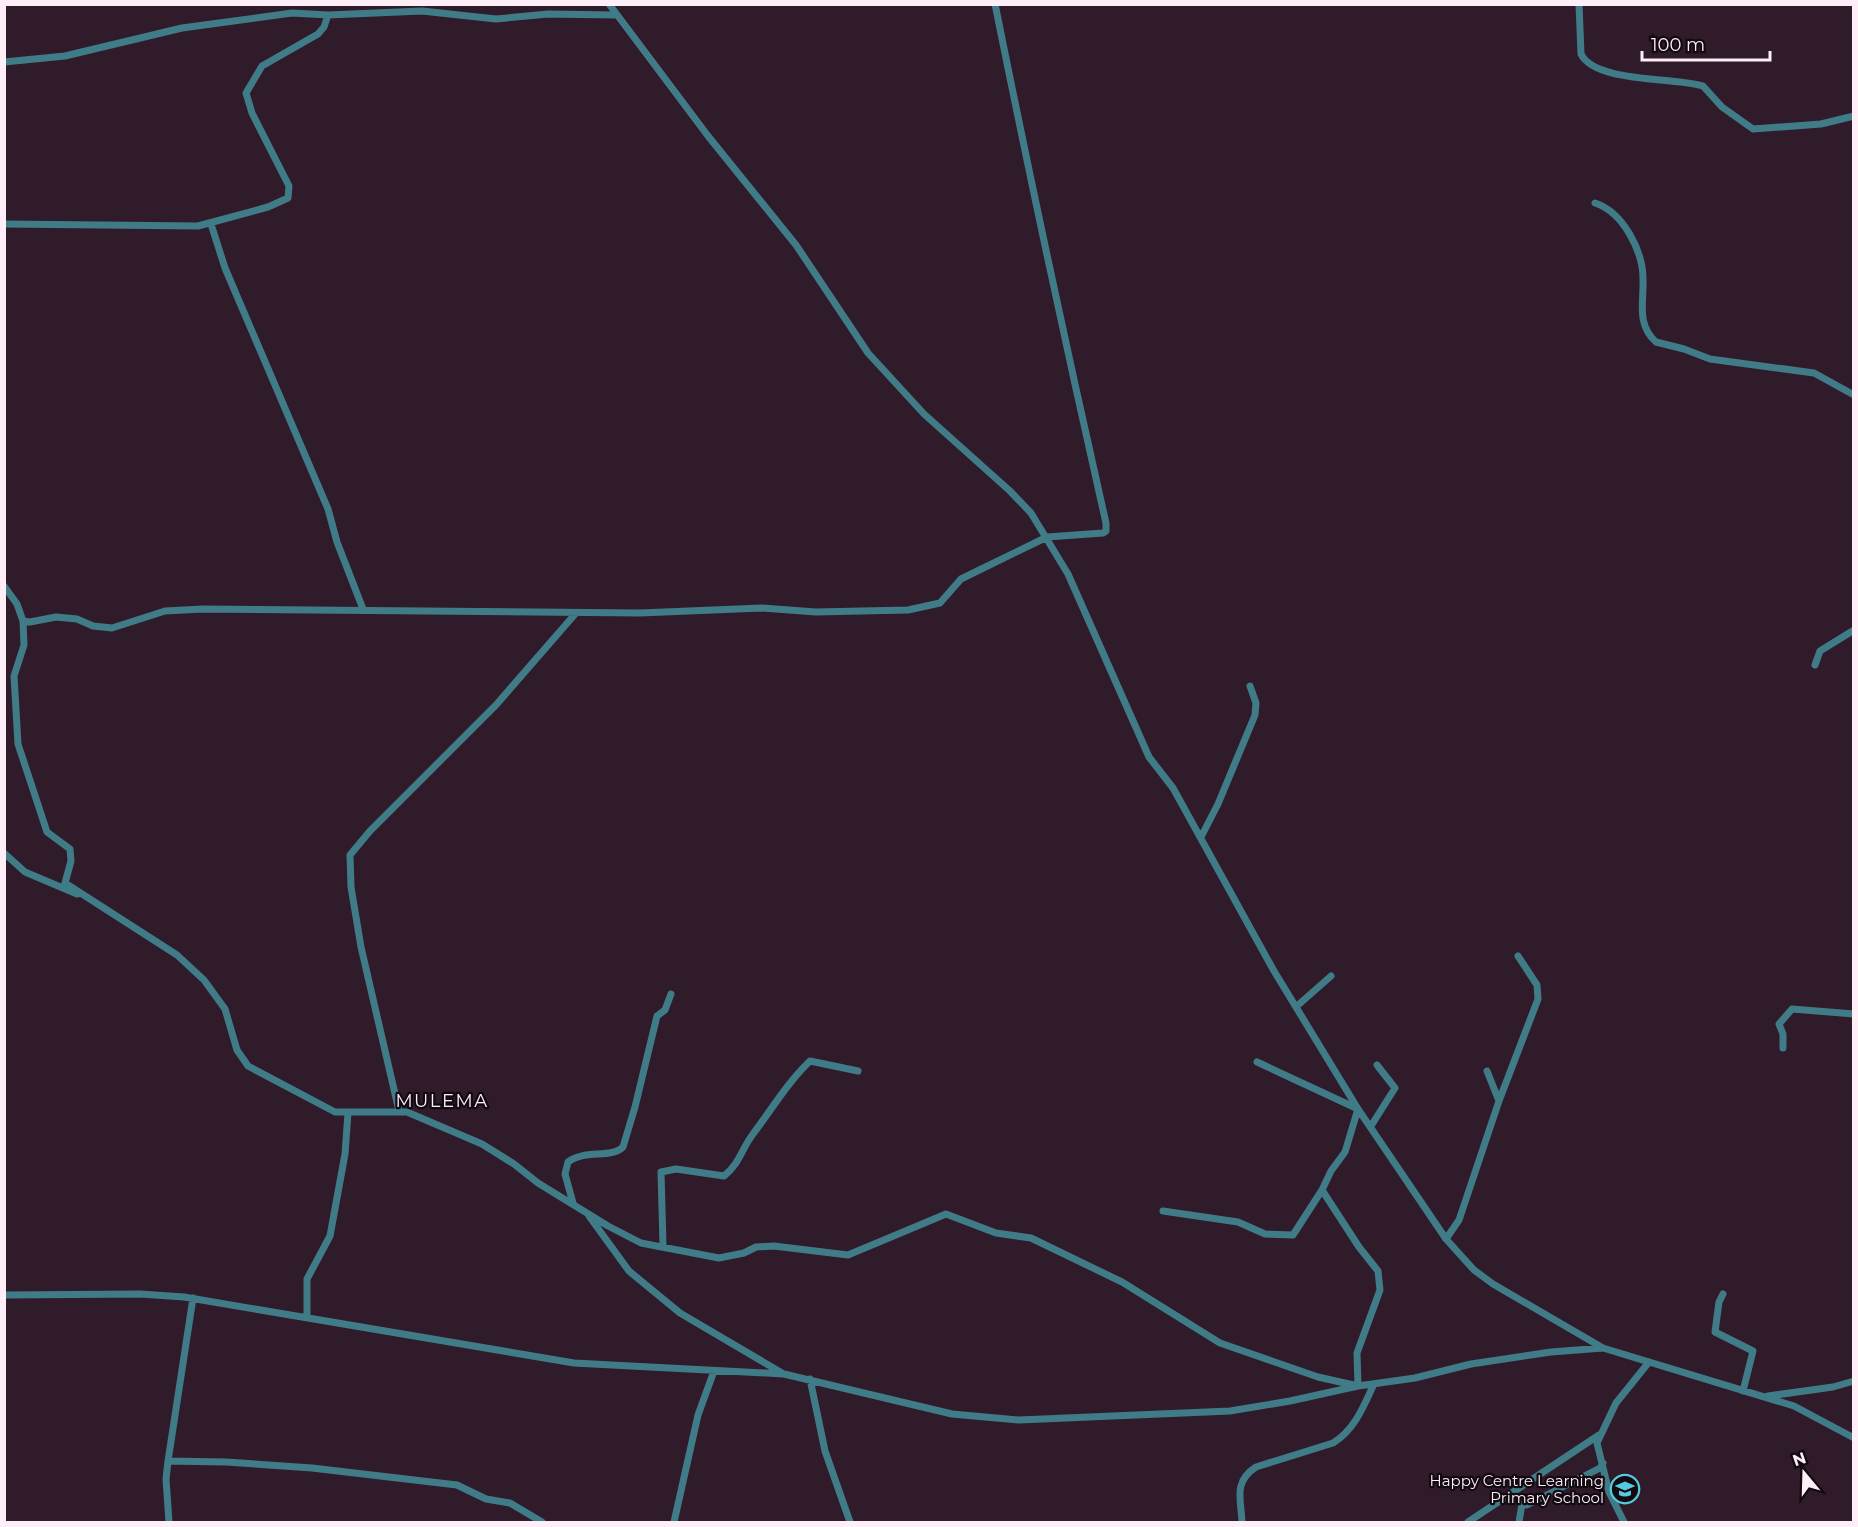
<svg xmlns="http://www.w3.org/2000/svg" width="1858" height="1527" viewBox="0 0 1858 1527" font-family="Montserrat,sans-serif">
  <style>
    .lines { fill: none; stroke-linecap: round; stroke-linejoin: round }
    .minor { stroke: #407c87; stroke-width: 7 }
    .labels { text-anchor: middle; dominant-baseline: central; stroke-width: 4.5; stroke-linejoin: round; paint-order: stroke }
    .poi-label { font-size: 15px; fill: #fdeef8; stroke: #130910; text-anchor: end }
    .quarter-label { font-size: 18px; letter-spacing: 1.5px; fill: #fdeef8; stroke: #130910 }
  </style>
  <rect width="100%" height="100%" fill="#301b2b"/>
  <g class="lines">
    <path class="minor" d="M609 4 708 136 796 245 868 353 924 414 1010 491 1031 513 1068 574 1149 757 1173 788 1274 971 1358 1109 1446 1239 1474 1270 1493 1284 1603 1348
      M1579 4 1581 54C1595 83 1675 77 1703 86L1722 107 1753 129 1821 124 1854 116
      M4 62 65 56 182 28 292 13 328 15 422 11 496 19 548 14 616 15
      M1595 203C1623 212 1643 251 1643 279 1644 302 1636 324 1656 342L1684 349 1710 359 1814 373 1854 395
      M4 224 198 226 268 207 288 198 289 186 252 113 246 93 262 66 318 34 324 27 328 15
      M211 224 225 268 328 509 337 542 363 609
      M4 586 17 604 23 621 24 645 14 676 18 744 47 832 70 849 71 861 65 883 177 955 204 980 225 1009 237 1050 248 1066 335 1112H407L482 1144 514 1164 538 1183 608 1226 641 1243 719 1258 744 1253 756 1247 774 1246 848 1255 946 1214 996 1233 1031 1238 1122 1282 1220 1343 1318 1377 1358 1386 1357 1353 1380 1290 1378 1271 1359 1247 1322 1190 1331 1171 1345 1152 1358 1109 1257 1062
      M23 621 30 622 56 617 77 619 93 626 112 628 165 611 203 609 640 613 762 608 816 612 908 610 940 603 961 579 1047 537 1103 533 1106 531V523C1067 351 1030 178 995 4
      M1815 665 1820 651 1854 630
      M1201 837 1218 804 1255 715 1256 703 1250 686
      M4 853 25 872 77 894
      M1297 1006 1331 976
      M1783 1048V1034L1779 1024 1792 1009 1854 1014
      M1487 1071 1499 1101
      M399 1111 361 947 351 887 350 855 370 831 496 705 576 613
      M1371 1126 1395 1088 1377 1065
      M573 1203 565 1174 568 1162C584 1149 611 1159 623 1147L635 1107 657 1016 665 1010 671 994
      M1163 1211 1238 1222 1265 1234 1293 1235 1322 1190
      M589 1216 629 1271 680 1313 782 1373
      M1446 1239 1459 1220 1499 1101 1538 999 1537 985 1518 956
      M663 1245 661 1172 676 1169 724 1176C740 1163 741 1150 753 1134 772 1109 787 1083 810 1061L858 1071
      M1723 1294 1719 1302 1715 1332 1753 1351 1743 1391
      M4 1295 140 1294 184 1297 574 1363 784 1374 952 1414 1019 1420 1230 1411 1290 1401 1358 1386 1415 1378 1471 1364 1551 1352 1603 1348 1794 1406 1854 1438
      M307 1317V1279L330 1236 345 1154 348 1113
      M810 1379 825 1451 850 1522
      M1768 1396 1833 1387 1854 1381
      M168 1461 226 1462 312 1468 457 1485 486 1499 510 1503 542 1522
      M169 1522 166 1479 168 1461 193 1298
      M674 1522 698 1415 714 1371
      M1242 1522C1241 1499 1233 1482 1256 1467L1333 1443C1354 1430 1363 1408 1373 1386
      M1468 1522 1599 1435
      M1519 1522 1522 1504 1527 1505 1600 1468 1603 1463
      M1624 1522 1609 1492 1597 1443 1616 1403 1649 1362"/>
  </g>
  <defs>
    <g id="school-ring" transform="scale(1.5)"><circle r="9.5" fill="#130910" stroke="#55cadf" stroke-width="1.5"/><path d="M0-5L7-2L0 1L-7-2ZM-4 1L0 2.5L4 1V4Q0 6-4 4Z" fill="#55cadf"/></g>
  </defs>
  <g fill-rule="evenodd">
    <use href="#school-ring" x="1625" y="1489"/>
  </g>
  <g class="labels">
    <g class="poi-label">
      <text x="1604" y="1480">Happy Centre Learning<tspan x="1604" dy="17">Primary School</tspan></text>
    </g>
    <g class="quarter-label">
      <text x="442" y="1101">MULEMA</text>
    </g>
  </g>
  <rect width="1858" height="1527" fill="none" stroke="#fdeef8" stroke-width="12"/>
  <g transform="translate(1804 1473) rotate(341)" stroke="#130910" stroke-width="4.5" paint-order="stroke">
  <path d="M0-4.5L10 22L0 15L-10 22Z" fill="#fdeef8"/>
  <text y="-9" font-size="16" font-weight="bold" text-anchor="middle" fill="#fdeef8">N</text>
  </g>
  <path d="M1642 51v9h128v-9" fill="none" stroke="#fdeef8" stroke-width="3"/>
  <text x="1651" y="51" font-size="18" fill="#fdeef8" stroke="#130910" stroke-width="4.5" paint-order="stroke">100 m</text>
</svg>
